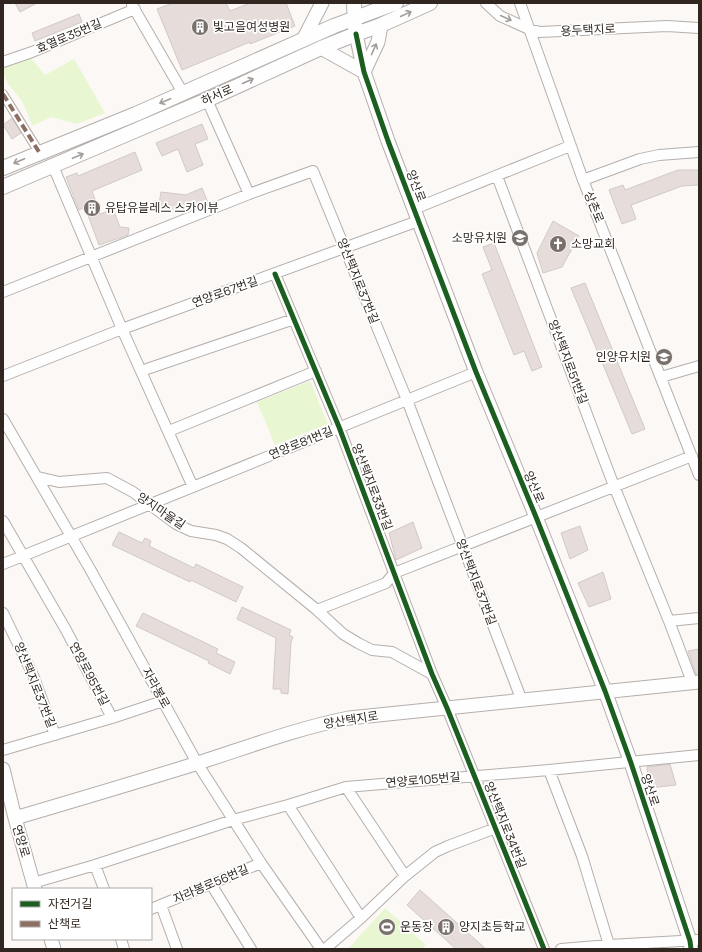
<svg xmlns="http://www.w3.org/2000/svg" width="702" height="952" viewBox="0 0 702 952" font-family="'Space Grotesk','Noto Sans KR',sans-serif">
  <style>
    .green { fill: #e8f7d2 }
    .building { fill: #e6dddb; stroke: #d1c9c7 }
    .lines { fill: none; stroke-linecap: round; stroke-linejoin: round }
    .pedestrian-casing { stroke: #b5afac; stroke-width: 10 }
    .minor-casing { stroke: #b5afac; stroke-width: 12 }
    .tertiary-casing { stroke: #b5afac; stroke-width: 15 }
    .secondary-casing { stroke: #b5afac; stroke-width: 16 }
    .pedestrian { stroke: #fefefe; stroke-width: 8 }
    .minor { stroke: #fefefe; stroke-width: 10 }
    .tertiary { stroke: #fefefe; stroke-width: 13 }
    .secondary { stroke: #fefefe; stroke-width: 14 }
    .quiet { stroke: #8d6e63; stroke-width: 4; stroke-dasharray: 8 4; stroke-linecap: butt }
    .cycleway-casing { stroke: #fff; stroke-width: 8 }
    .cycleway { stroke: #1b5e20; stroke-width: 5 }
    .oneway { stroke: #a29d9a }
    .labels { text-anchor: middle; dominant-baseline: central; stroke-width: 3.5; stroke-linejoin: round; paint-order: stroke }
    .poi-label { font-size: 12px; fill: #312720; stroke: #fff; text-anchor: start }
    .street-label { font-size: 12px; fill: #312720; stroke: #fff }
  </style>
  <rect width="100%" height="100%" fill="#fbf8f6"/>
  <path class="green" d="M30 57 45 75 74 59 105 113 77 124 51 117 32 126C29 118 26 108 21 100 14 89 3 82 3 68Z
    M310 381 328 424 275 445 257 402Z
    M385 908 426 945 422 949H348Z"/>
  <path class="building" d="M15 3H37L20 12Z
    M173 3H226L230 11 250 3H286L295 26 250 44V42L182 70 157 9Z
    M79 14 82 22 35 41 32 33Z
    M12 118 21 133 12 139 3 125Z
    M202 124 208 139 195 144 203 165 187 172 178 149 162 156 156 143Z
    M135 152 142 170 92 191 100 214 113 209 120 227 129 228 128 235 99 245 85 207 79 210 66 177 77 173 78 176Z
    M678 170H699V185L682 186 631 205 636 219 622 224 609 190 623 185 625 190Z
    M202 188 208 203 183 213 158 210 161 192 186 195Z
    M553 221 579 236 562 267 543 273 537 253Z
    M494 243 542 367 532 371 524 351 514 355 482 274 492 270 483 247Z
    M585 283 645 429 632 434 571 288Z
    M413 522 422 548 396 560 389 533Z
    M580 526 588 550 570 559 561 533Z
    M119 532 142 543 145 538 151 541 149 546 194 568 196 564 243 587 236 602 191 580 190 582 112 545Z
    M603 572 611 599 589 607 578 583Z
    M242 607 291 630 289 635 293 637 291 642 288 694 281 693V689H273L276 638 237 619Z
    M143 613 218 649 216 653 235 662 230 674 208 663 209 661 136 626Z
    M699 649V674H696L688 651Z
    M670 764 676 785 649 788 647 767Z
    M420 890 486 949H456L407 905Z"/>
  <g class="lines">
    <g class="pedestrian-casing">
      <path id="pedestrian" d="M3 94 39 152"/>
    </g>
    <g class="minor-casing">
      <path id="minor" d="M486 3 500 16 529 29 540 32 667 26 699 28
        M520 3 583 180 699 475
        M132 5 183 93
        M3 62 32 52 135 9
        M207 100 249 194
        M53 166 122 329 193 487
        M497 176 614 486 669 621 692 682
        M583 180 640 159 659 155 699 152
        M414 209 570 146
        M275 274 339 427 432 674 447 708 544 949
        M3 292 249 194 313 171 407 400 522 701
        M141 371 294 319
        M3 376 122 329 418 221
        M661 377 699 366
        M3 419 90 569 197 763 261 863 321 949
        M169 431 316 371
        M38 477 59 482 107 478 133 492 176 524 191 531 216 535 227 539 241 548 317 610 343 634 358 643 372 650 392 652 432 674
        M3 521 66 630 112 718
        M3 564 476 372
        M317 610 386 583 394 573 692 456
        M3 613 33 675 55 735
        M669 621 699 618
        M3 750 112 718 163 701
        M549 770 582 856 609 945
        M346 787 405 876
        M288 805 361 918
        M95 865 104 889
        M33 883 95 865 233 820 288 805 346 787 549 770 699 755
        M211 884 251 949
        M161 905 177 949
        M151 909 261 863
        M121 939 124 949
        M325 949 361 918 405 876 435 852 448 846 496 828
        M561 949 609 945 699 940"/>
    </g>
    <g class="tertiary-casing">
      <path id="tertiary" d="M356 34 364 72 388 141 476 372 536 517 605 691 631 763 690 941 691 949
        M303 40 322 3
        M321 48 364 72 378 42 381 25
        M3 769 15 818 35 889
        M15 818C76 800 137 782 198 763 248 747 298 728 349 718L699 682
        M51 939 54 949"/>
    </g>
    <g class="secondary-casing">
      <path id="secondary" d="M354 3 355 27
        M3 168 136 114 334 26 396 3
        M3 187 207 100 321 48 356 34 381 25 430 3"/>
    </g>
    <use href="#pedestrian" class="pedestrian"/>
    <use href="#minor" class="minor"/>
    <use href="#tertiary" class="tertiary"/>
    <use href="#secondary" class="secondary"/>
    <path class="quiet" d="M3 94 39 152"/>
    <g class="cycleway-casing">
      <path id="cycleway" d="M356 34 364 72 388 141 476 372 536 517 605 691 631 763 690 941 691 949
        M275 274 339 427 432 674 447 708 544 949"/>
    </g>
    <use href="#cycleway" class="cycleway"/>
  </g>
  <defs><path id="oneway-shaft" d="M-6 0H5M1.5-3L5.5 0L1.5 3" fill="none" stroke-width="1.6" stroke-linecap="round" stroke-linejoin="round"/></defs>
  <g class="oneway">
    <use href="#oneway-shaft" transform="translate(406 14) rotate(-25)"/>
    <use href="#oneway-shaft" transform="translate(506 18) rotate(25)"/>
    <use href="#oneway-shaft" transform="translate(374 49) rotate(-66)"/>
    <use href="#oneway-shaft" transform="translate(248 81) rotate(-24)"/>
    <use href="#oneway-shaft" transform="translate(165 101) rotate(157)"/>
    <use href="#oneway-shaft" transform="translate(78 156) rotate(-23)"/>
    <use href="#oneway-shaft" transform="translate(19 161) rotate(157)"/>
  </g>
  <defs>
    <g id="building-disc" transform="scale(0.9)"><circle r="9.5" fill="#78706b" stroke="#fff"/><path d="M-4-6H4V6H1V3H-1V6H-4ZM-2.5-4.3h1.7v1.8h-1.7ZM.8-4.3h1.7v1.8H.8ZM-2.5-1h1.7V.8h-1.7ZM.8-1h1.7V.8H.8Z" fill="#fff"/></g>
    <g id="school-disc" transform="scale(0.9)"><circle r="9.5" fill="#78706b" stroke="#fff"/><path d="M0-5L7-2L0 1L-7-2ZM-4 1L0 2.5L4 1V4Q0 6-4 4Z" fill="#fff"/></g>
    <g id="church-disc" transform="scale(0.9)"><circle r="9.5" fill="#78706b" stroke="#fff"/><path d="M-1.2-6h2.4v3.5h3.3v2.4h-3.3V6h-2.4V-.1h-3.3v-2.4h3.3Z" fill="#fff"/></g>
    <g id="stadium-disc" transform="scale(0.9)"><circle r="9.5" fill="#78706b" stroke="#fff"/><path d="M0-5a6.5 5 0 1 0 0 10a6.5 5 0 1 0 0-10ZM-3.5-1.8h7v3.6h-7Z" fill="#fff"/></g>
  </defs>
  <g fill-rule="evenodd">
    <use href="#building-disc" x="200" y="27"/>
    <use href="#building-disc" x="92" y="208"/>
    <use href="#school-disc" x="520" y="238"/>
    <use href="#church-disc" x="558" y="244"/>
    <use href="#school-disc" x="664" y="357"/>
    <use href="#stadium-disc" x="387" y="927"/>
    <use href="#building-disc" x="446" y="927"/>
  </g>
  <g class="labels">
    <g class="poi-label">
      <text x="213" y="27">빛고을여성병원</text>
      <text x="105" y="208">유탑유블레스 스카이뷰</text>
      <text x="507" y="238" text-anchor="end">소망유치원</text>
      <text x="571" y="244">소망교회</text>
      <text x="651" y="357" text-anchor="end">인양유치원</text>
      <text x="400" y="927">운동장</text>
      <text x="459" y="927">양지초등학교</text>
    </g>
    <g class="street-label">
      <text transform="translate(588 30) rotate(-3)">용두택지로</text>
      <text transform="translate(69 36) rotate(-23)">효열로35번길</text>
      <text transform="translate(217 95) rotate(-24)">하서로</text>
      <text transform="translate(416 186) rotate(69)">양산로</text>
      <text transform="translate(594 207) rotate(68)">상촌로</text>
      <text transform="translate(358 281) rotate(68)">양산택지로37번길</text>
      <text transform="translate(225 292) rotate(-20)">연양로67번길</text>
      <text transform="translate(568 362) rotate(69)">양산택지로51번길</text>
      <text transform="translate(301 443) rotate(-22)">연양로81번길</text>
      <text transform="translate(372 487) rotate(69)">양산택지로33번길</text>
      <text transform="translate(534 487) rotate(67)">양산로</text>
      <text transform="translate(161 511) rotate(34)">양지마을길</text>
      <text transform="translate(476 582) rotate(69)">양산택지로37번길</text>
      <text transform="translate(89 674) rotate(62)">연양로95번길</text>
      <text transform="translate(35 685) rotate(68)">양산택지로37번길</text>
      <text transform="translate(156 688) rotate(61)">자라봉로</text>
      <text transform="translate(351 720) rotate(-9)">양산택지로</text>
      <text transform="translate(423 780) rotate(-5)">연양로105번길</text>
      <text transform="translate(650 790) rotate(72)">양산로</text>
      <text transform="translate(505 825) rotate(68)">양산택지로34번길</text>
      <text transform="translate(21 841) rotate(74)">연양로</text>
      <text transform="translate(211 884) rotate(-23)">자라봉로56번길</text>
    </g>
  </g>
  <rect width="702" height="952" fill="none" stroke="#312720" stroke-width="8"/>
  <rect x="12" y="888" width="140" height="52" fill="#ffffff" stroke="#ada9a6"/>
  <rect x="20" y="901" width="20" height="6" fill="#1b5e20" stroke="#ada9a6"/>
  <text x="48" y="908" font-size="12" fill="#312720">자전거길</text>
  <rect x="20" y="921" width="20" height="6" fill="#8d6e63" stroke="#ada9a6"/>
  <text x="48" y="928" font-size="12" fill="#312720">산책로</text>
</svg>
